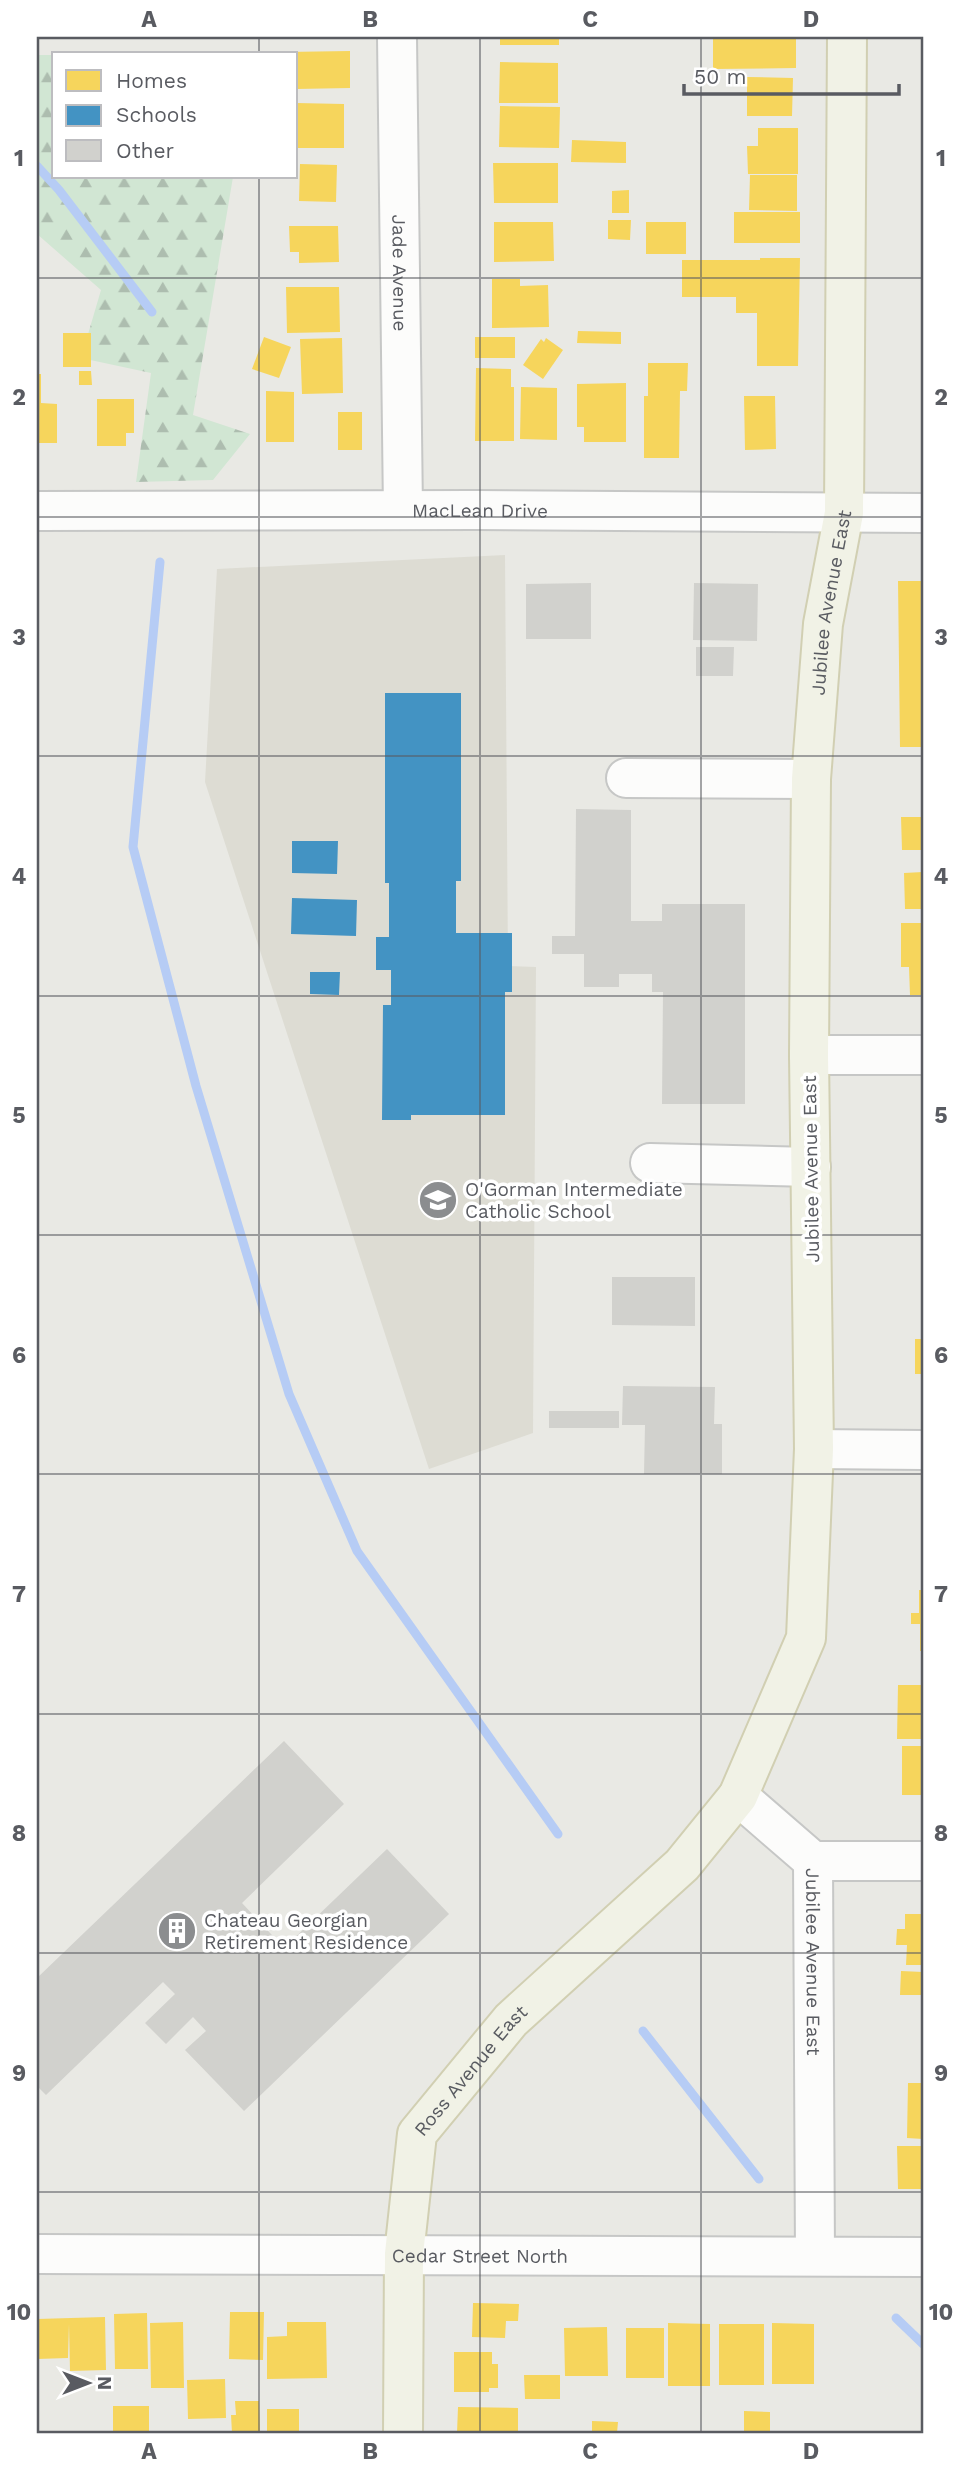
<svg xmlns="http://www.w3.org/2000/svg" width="960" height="2470" viewBox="0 0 960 2470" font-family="'Work Sans',sans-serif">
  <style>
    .education { fill: #dddcd3 }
    .forest { fill: url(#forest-firs) }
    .homes { fill: #f6d55c }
    .schools { fill: #4393c3 }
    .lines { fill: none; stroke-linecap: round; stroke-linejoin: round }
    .stream { stroke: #b6ccf5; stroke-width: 9 }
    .building { fill: #d1d1cd }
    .minor-casing { stroke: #c6c7c6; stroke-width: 42 }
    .major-casing { stroke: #d1cfb2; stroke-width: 42 }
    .minor { stroke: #fcfcfb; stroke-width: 38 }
    .major { stroke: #f1f2e6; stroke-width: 38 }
    .grid { fill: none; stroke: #595b61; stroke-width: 2; stroke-opacity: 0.55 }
    .labels { text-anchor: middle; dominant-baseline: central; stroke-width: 7; stroke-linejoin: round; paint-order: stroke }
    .street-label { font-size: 19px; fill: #595b61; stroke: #fff }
    .poi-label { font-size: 19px; fill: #595b61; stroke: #fff; text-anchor: start }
    .neatline { fill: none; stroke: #595b61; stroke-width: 2.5 }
    .grid-label { font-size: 23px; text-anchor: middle; font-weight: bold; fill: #595b61 }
  </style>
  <defs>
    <pattern id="forest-firs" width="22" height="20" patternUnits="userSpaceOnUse" patternTransform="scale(1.75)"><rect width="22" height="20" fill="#d1e6d3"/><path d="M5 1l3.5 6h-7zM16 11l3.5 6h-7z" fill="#adbdaf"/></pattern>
  </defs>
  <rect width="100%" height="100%" fill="#e9e9e4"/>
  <path class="education" d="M505 555 508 966 536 967 533 1433 429 1469 205 782 217 569Z"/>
  <path class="forest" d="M37 55H54V177H233L193 415 250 434 213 480 136 482 151 373 81 358 101 290 37 234Z"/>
  <path class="homes" d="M500 37H559V45H500Z
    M713 37H796V68L713 69Z
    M350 51V88L296 89V54H285V52Z
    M500 62 558 63V103H499Z
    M747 77 793 78 792 116H747Z
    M296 103 344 104V148H296Z
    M500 106 560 107 559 148 499 147Z
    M758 128H798V174H748L747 146H758Z
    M572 140 626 142V163L571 162Z
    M493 163H558V203H494Z
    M300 164 337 165 336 202 299 201Z
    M750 175H797V211L749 210Z
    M629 190V213H612V191Z
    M734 212H800V243H734Z
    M608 220H631L630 240 608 239Z
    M494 222H553L554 261 494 262Z
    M646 222H686V254H646Z
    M289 226H338L339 262 299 263V252H290Z
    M760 258H800L798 366H757V313H736V297H682V260H760Z
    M492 279H520V286L548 285 549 327 492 328Z
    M286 287H339L340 332 287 333Z
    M578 331 621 332V344L577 343Z
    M63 333H91V367H63Z
    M264 337 291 347 279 378 252 369Z
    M475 337H515V358H475Z
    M342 338 343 393 302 394 300 339Z
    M546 338 563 350 543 379 523 365 541 339 544 342Z
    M648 363H688L687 391H680L679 458H644V396H648Z
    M476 368 511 369V387H514V441H475Z
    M79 371H91L92 385H79Z
    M37 374H41V403L57 404V443H37Z
    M626 383V442H584V427H577V384Z
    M521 387 557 388V440L520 439Z
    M266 391 294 392V442H266Z
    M744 396H775L776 449 745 450Z
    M97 399H134V433H126V446H97Z
    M338 412H362V450H338Z
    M898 581H923V747H900Z
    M901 817H923V850H902Z
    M923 872V909H905L904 873Z
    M901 923H923V995H910L909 967H901Z
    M915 1339H923V1374H915Z
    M919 1590H923V1651H920V1624H911V1613H919Z
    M898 1685H923V1739H897Z
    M902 1746H923V1795H902Z
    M905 1914H923V1965H906L907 1945H896L897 1929H905Z
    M901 1971 923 1972V1995H900Z
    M908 2083H923V2139L907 2138Z
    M897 2146H923V2189H898Z
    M473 2303 519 2304 518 2321H506L505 2338 472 2337Z
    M230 2312H264L263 2360 229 2359Z
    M147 2313 148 2369H115L114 2314Z
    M105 2317 106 2370 70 2371 69 2324 68 2358 37 2359V2319Z
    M183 2322 184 2388H151L150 2323Z
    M287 2322H326L327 2378 267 2379V2337L287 2336Z
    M668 2323 710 2324V2386H668Z
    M772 2323 814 2324V2384H772Z
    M719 2324H764V2385H719Z
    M607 2327 608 2376H565L564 2328Z
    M626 2328H664V2378H626Z
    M454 2352H492V2364H498V2388H489V2392H454Z
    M524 2375H560V2399H525Z
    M225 2379 226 2418 188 2419 187 2380Z
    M235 2401H259L260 2433H232L231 2415H236Z
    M113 2406H149V2433H113Z
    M458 2407 518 2408V2433H457Z
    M267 2409H299V2433H267Z
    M744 2411 770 2412V2433H744Z
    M592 2421 618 2422 617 2433H592Z"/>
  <path class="schools" d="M385 693H461V881H456V933H512V992H505V1115H411V1120H382L383 1005H391V970H376V937H389V883H385Z
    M292 841H338L337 874 292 873Z
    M292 898 357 900 356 936 291 934Z
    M310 972H340L339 995 310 994Z"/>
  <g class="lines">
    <path class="stream" d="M37 166 59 190 152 312
      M160 562 133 847 196 1086 289 1394 357 1551 558 1834
      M643 2031 759 2179
      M896 2318 923 2344"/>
  </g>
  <path class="building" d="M591 583V639H526V584Z
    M694 583 758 584 757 641 693 640Z
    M696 647H734L733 676H696Z
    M576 809 631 810V921H662V904H745V1104H662L663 992H652V974H619V987H584V954H552V936H575Z
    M612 1277H695V1326L612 1325Z
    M623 1386 715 1387 714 1424H722V1474H644L645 1425H622Z
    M549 1411H619V1428H549Z
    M284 1741 344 1804 242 1903 284 1948 387 1849 449 1914 244 2111 185 2050 206 2031 193 2017 166 2044 145 2023 175 1994 163 1982 46 2095 37 2086V1978Z"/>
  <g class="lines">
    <g class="minor-casing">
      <g id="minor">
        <path id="s1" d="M397 37 403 510"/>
        <path id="s2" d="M37 511 475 510 923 513"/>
        <path d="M626 778 811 779"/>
        <path d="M809 1055H923"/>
        <path d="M650 1163 811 1167"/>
        <path d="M814 1449 923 1450"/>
        <path id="s3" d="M738 1796 813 1861 815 2256"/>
        <path d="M813 1861H923"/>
        <path id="s4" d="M37 2254 923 2257"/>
      </g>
    </g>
    <g class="major-casing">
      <g id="major">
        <path id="s5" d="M403 2433 404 2254 417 2134 511 2020 682 1865 738 1796 806 1638 814 1449 809 1055 811 779 823 624 844 513 847 37"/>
      </g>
    </g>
    <use href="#minor" class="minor"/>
    <use href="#major" class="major"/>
  </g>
  <path class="grid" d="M259 37V54M480 37V2433M701 37V2433M259 177V2433M37 278H923M37 517H923M37 756H923M37 996H923M37 1235H923M37 1474H923M37 1714H923M37 1953H923M37 2192H923"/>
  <defs>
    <g id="school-disc" transform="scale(2.0125)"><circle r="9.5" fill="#8b8d8f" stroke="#fff"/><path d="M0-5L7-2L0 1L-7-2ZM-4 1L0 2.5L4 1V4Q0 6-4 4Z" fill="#fff"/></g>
    <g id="building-disc" transform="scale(2.0125)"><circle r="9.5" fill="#8b8d8f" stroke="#fff"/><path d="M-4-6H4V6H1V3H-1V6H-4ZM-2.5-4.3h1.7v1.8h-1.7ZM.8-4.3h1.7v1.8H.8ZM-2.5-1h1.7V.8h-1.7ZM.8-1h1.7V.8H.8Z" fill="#fff"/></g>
  </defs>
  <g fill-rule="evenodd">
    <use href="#school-disc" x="438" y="1200"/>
    <use href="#building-disc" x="177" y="1931"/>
  </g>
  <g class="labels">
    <g class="street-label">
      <text stroke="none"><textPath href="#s1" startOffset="236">Jade Avenue</textPath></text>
      <text stroke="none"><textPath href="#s2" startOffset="443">MacLean Drive</textPath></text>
      <text stroke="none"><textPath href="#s5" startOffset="1976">Jubilee Avenue East</textPath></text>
      <text transform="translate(811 1169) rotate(-91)">Jubilee Avenue East</text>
      <text stroke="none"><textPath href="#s3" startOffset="200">Jubilee Avenue East</textPath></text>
      <text stroke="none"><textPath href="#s5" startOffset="383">Ross Avenue East</textPath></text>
      <text stroke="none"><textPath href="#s4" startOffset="443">Cedar Street North</textPath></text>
    </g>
    <g class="poi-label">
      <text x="465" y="1189">O'Gorman Intermediate<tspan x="465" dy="22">Catholic School</tspan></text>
      <text x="204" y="1920">Chateau Georgian<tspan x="204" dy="22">Retirement Residence</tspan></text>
    </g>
  </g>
  <rect width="960" height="2470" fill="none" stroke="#ffffff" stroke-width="77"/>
  <rect x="52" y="52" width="245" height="126" fill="#ffffff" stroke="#bdbdc0" stroke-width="2"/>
  <rect x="66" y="70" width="35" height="21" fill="#f6d55c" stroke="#bdbdc0" stroke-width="2"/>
  <text x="116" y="88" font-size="21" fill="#595b61">Homes</text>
  <rect x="66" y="105" width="35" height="21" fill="#4393c3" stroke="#bdbdc0" stroke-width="2"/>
  <text x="116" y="122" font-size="21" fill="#595b61">Schools</text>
  <rect x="66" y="140" width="35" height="21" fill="#d1d1cd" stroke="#bdbdc0" stroke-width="2"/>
  <text x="116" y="158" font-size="21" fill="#595b61">Other</text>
  <g transform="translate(88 2383) rotate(90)" stroke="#ffffff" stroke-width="5" paint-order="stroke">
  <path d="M0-5L12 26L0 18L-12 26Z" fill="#595b61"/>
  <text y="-10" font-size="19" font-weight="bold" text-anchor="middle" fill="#595b61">N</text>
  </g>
  <path d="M684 84v10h215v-10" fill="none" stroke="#595b61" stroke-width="3.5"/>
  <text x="694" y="84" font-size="21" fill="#595b61" stroke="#ffffff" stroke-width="5" paint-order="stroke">50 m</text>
  <rect x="38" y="38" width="884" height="2394" class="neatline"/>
  <g class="grid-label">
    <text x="149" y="27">A</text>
    <text x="370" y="27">B</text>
    <text x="590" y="27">C</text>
    <text x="811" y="27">D</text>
    <text x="19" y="166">1</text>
    <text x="941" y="166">1</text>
    <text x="19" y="405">2</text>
    <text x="941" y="405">2</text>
    <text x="19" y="645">3</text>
    <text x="941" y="645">3</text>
    <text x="19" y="884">4</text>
    <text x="941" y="884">4</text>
    <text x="19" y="1123">5</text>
    <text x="941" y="1123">5</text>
    <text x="19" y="1363">6</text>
    <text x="941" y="1363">6</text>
    <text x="19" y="1602">7</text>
    <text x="941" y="1602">7</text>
    <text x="19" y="1841">8</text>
    <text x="941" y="1841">8</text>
    <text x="19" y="2081">9</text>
    <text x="941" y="2081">9</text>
    <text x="19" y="2320">10</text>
    <text x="941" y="2320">10</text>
    <text x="149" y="2459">A</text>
    <text x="370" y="2459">B</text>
    <text x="590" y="2459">C</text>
    <text x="811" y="2459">D</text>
  </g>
</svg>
